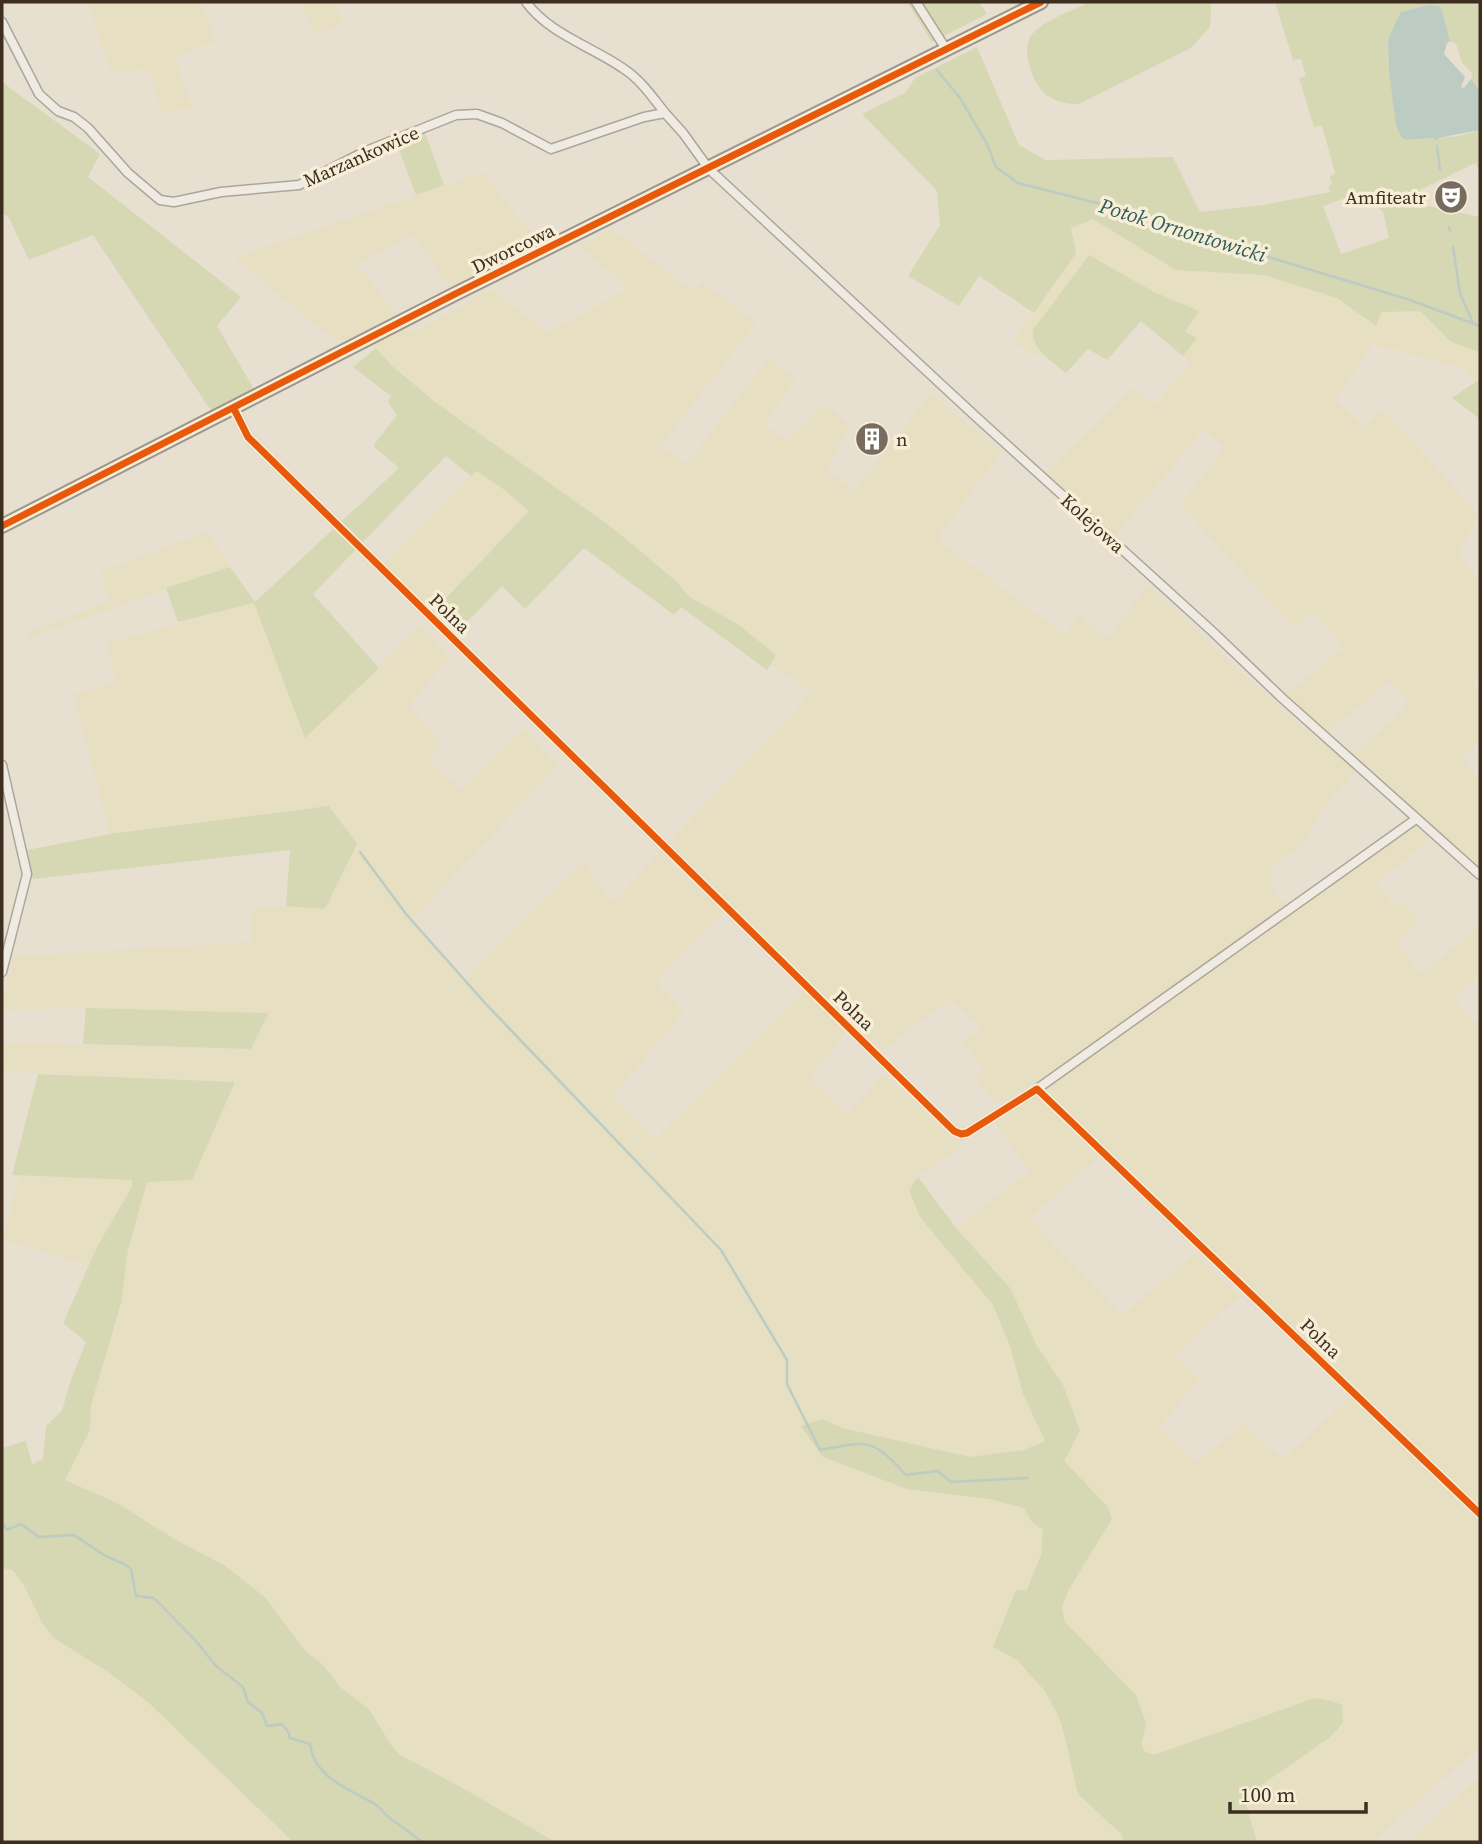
<svg xmlns="http://www.w3.org/2000/svg" width="1482" height="1844" viewBox="0 0 1482 1844" font-family="'Source Serif 4',serif">
  <style>
    .farmland { fill: #e6dfc2 }
    .green { fill: #d6d7b3; fill-rule: evenodd }
    .water { fill: #bcccc2 }
    .lines { fill: none; stroke-linecap: round; stroke-linejoin: round }
    .stream { stroke: #bcccc2; stroke-width: 2.5 }
    .street-casing { stroke: #ada599; stroke-width: 11 }
    .secondary-casing { stroke: #9c958a; stroke-width: 16 }
    .street { stroke: #efebe3; stroke-width: 8 }
    .secondary { stroke: #efebe3; stroke-width: 12 }
    .cycleway-casing { stroke: #f7eed8; stroke-width: 11 }
    .cycleway { stroke: #e8590c; stroke-width: 7 }
    .labels { text-anchor: middle; dominant-baseline: central; stroke-width: 7; stroke-linejoin: round; paint-order: stroke }
    .street-label { font-size: 19px; fill: #3d2e20; stroke: #f7eed8 }
    .poi-label { font-size: 19px; fill: #3d2e20; stroke: #f7eed8; text-anchor: end }
    .water-label { font-size: 21px; font-style: italic; fill: #2f5d5a; stroke: #f7eed8 }
  </style>
  <rect width="100%" height="100%" fill="#e7e0d1"/>
  <path class="farmland" d="M88 2H202L215 41 175 58 193 109 161 111 149 69 112 74Z
    M302 2H335L343 24 313 35Z
    M483 172 541 246 452 291 413 235 357 264 412 333 492 289 546 332 629 289 580 246 612 229 693 291 703 282 756 323 661 446 686 464 769 358 796 379 764 424 788 441 824 402 850 425 826 470 854 490 930 394 1002 451 937 539 1064 635 1080 615 1107 640 1147 585 1285 713 1357 769 1323 809 1301 849 1278 860 1271 868 1272 887 1291 914 1416 825 1430 839 1376 883 1393 905 1400 900 1419 921 1396 943 1422 974 1480 925V975L1454 999 1474 1022 1480 1018V1508L1358 1388 1033 1083 997 1105 974 1076 984 1068 963 1042 982 1028 950 999 882 1050 668 843 798 708 809 690 770 664 775 655 736 623 688 596 677 582 614 529 435 402 391 365 376 348 330 337 234 258Z
    M1093 219 1176 270 1263 275 1337 298 1375 326 1382 312 1420 311 1451 342 1480 352V379L1475 383 1463 368 1373 344 1336 400 1364 427 1383 409 1478 514 1459 555 1480 581V674L1473 681 1480 691V740L1461 756 1480 780V875L1349 756 1398 716 1408 702 1390 681 1324 735 1282 698 1344 647 1312 611 1294 628 1180 505 1224 448 1204 429 1115 535 1045 473 1133 388 1154 405 1191 363 1183 356 1196 338 1185 332 1199 311 1154 292 1089 255 1035 343 1041 352 1034 356 1013 341 1076 253 1071 228Z
    M477 471 506 491 529 511V514L432 613 383 564Z
    M207 531 230 567 29 638 27 632 110 601 100 572Z
    M254 602 306 738 422 624 449 658 409 706 442 743 429 761 462 790 523 728 558 765 413 919 465 979 583 862 613 902 659 853 724 913 656 982 684 1012 613 1095 655 1139 804 991 846 1033 809 1078 848 1114 884 1073 961 1147 918 1176 909 1190 993 1304 1046 1441 1024 1450 970 1457 842 1428 822 1419 801 1427 989 1499 1024 1508 1032 1522 1043 1530 1041 1555 1025 1591 993 1647 1017 1660 1044 1690 1059 1717 1064 1734 1078 1794 1122 1835 1123 1842H555L459 1786 400 1755 391 1745 369 1709 341 1688 323 1665 304 1650 266 1598 224 1565 176 1540 117 1503 65 1480 90 1430 91 1405 121 1303 128 1249 147 1182 235 1083 2 1071V1043L251 1049 269 1013 86 1008 2 1010V1003L14 956 250 942 252 909 286 906 325 909 328 806 110 834 73 694 117 682 107 644Z
    M1038 1095 1098 1158 1029 1218 1122 1315 1194 1254 1240 1296 1175 1356 1200 1379 1158 1428 1195 1462 1244 1424 1283 1459 1350 1397 1480 1522V1746L1373 1842H1257L1246 1805 1260 1786 1329 1738 1332 1701 1315 1698 1154 1755 1144 1751 1142 1743 1146 1723 1136 1695 1065 1622 1062 1607 1069 1589 1112 1519 1107 1506 1064 1461 1063 1385 956 1228 1030 1171 995 1123Z
    M20 1176 132 1180V1187L88 1266 2 1239Z
    M2 1568 13 1570 24 1585 42 1623 150 1704 293 1842H2Z
    M1480 1776V1842H1409Z"/>
  <path class="green" d="M907 2H979L987 14 932 42Z
    M1090 2H1209L1211 6 1210 27 1191 48 1079 104C1067 104 1059 103 1048 96 1033 86 1019 48 1033 33 1048 18 1072 11 1090 2Z
    M1275 2H1480V94L1471 79 1473 74 1462 63 1456 44 1450 41 1442 11 1429 5 1402 12 1388 39 1389 71 1407 140 1433 138 1436 142 1438 138 1458 136 1480 130V171L1475 163 1420 190 1423 205 1480 217V352L1451 342 1420 311 1382 312 1376 326 1337 298 1264 275 1176 270 1093 219 1071 228 1076 253 1034 313 979 276 959 306 908 276 940 225 937 191 862 114 905 93 915 78 977 47 1019 145 1046 160 1173 157 1200 212 1264 205 1330 192 1328 186 1332 184 1330 177 1335 173 1322 126 1314 127 1299 78 1306 76 1301 59 1293 60ZM1360 193 1383 212 1389 238 1341 254 1323 206Z
    M2 82 100 154 88 177 241 297 217 326 254 389 212 412 93 235 29 260 8 216 2 214Z
    M424 130 444 185 416 195 396 142Z
    M1089 255 1154 292 1199 311 1185 332 1197 338 1183 356 1141 321 1107 360 1088 349 1066 373C1053 362 1031 350 1033 330Z
    M376 348 391 365 435 402 614 529 677 582 688 596 736 623 776 655 767 670 681 607 674 615 584 548 525 609 502 586 454 635 432 613 529 511 506 491 477 471 471 476 446 456 313 594 379 668 305 738 254 603 178 622 166 588 230 567 255 602 399 468 373 446 397 415 388 402 391 396 353 367Z
    M1480 379V419L1452 398Z
    M329 806 357 844 325 909 286 906 290 850 33 879 27 850 110 834Z
    M86 1008 269 1013 251 1049 83 1044Z
    M38 1074 235 1082 192 1180 147 1182 128 1249 121 1303 91 1405 90 1430 65 1480 117 1503 176 1540 224 1565 266 1598 304 1650 323 1665 341 1688 369 1709 391 1745 400 1755 459 1786 555 1842H293L150 1704 111 1674 54 1638 42 1623 24 1585 13 1570 2 1568V1448L26 1441 32 1464 43 1459 46 1426 62 1411 70 1382 86 1342 63 1323 98 1245 132 1187V1180L12 1175Z
    M918 1177 956 1228 1010 1288 1037 1346 1063 1385 1080 1430 1064 1461 1107 1506 1112 1519 1069 1589 1062 1607 1065 1622 1136 1695 1146 1723 1142 1743 1144 1751 1154 1755 1315 1698 1332 1701 1342 1705 1343 1723 1329 1738 1260 1786 1246 1804 1257 1842H1123L1122 1835 1078 1794 1064 1734 1059 1717 1044 1690 1017 1660 993 1647 1016 1590 1026 1591 1041 1555 1043 1530 1032 1522 1024 1508 989 1499 907 1489 823 1457 801 1426 822 1419 842 1428 970 1457 1024 1450 1045 1441 1023 1394 1010 1346 993 1305 920 1217 909 1190Z"/>
  <path class="water" d="M1429 5 1439 6 1442 11 1450 41 1447 43 1444 54 1465 77 1461 87 1464 88 1471 79 1480 92V130L1438 138 1437 141 1432 138 1407 140 1402 138 1396 126 1389 71 1388 39 1401 12Z"/>
  <g class="lines">
    <path class="stream" d="M937 70 960 98 987 144 996 167 1018 183 1148 216 1216 241 1410 300 1480 326
      M1437 146 1440 169
      M1449 227 1450 230
      M1453 247 1460 293 1472 321
      M360 852 406 914 485 1003 721 1250 787 1360V1384L820 1450C869 1441 871 1437 906 1475L937 1471 951 1482 1028 1478
      M2 1523 7 1530 21 1524 39 1537 74 1535 104 1555 126 1565 131 1569 136 1596 154 1598 196 1641 216 1666 243 1687 248 1702 262 1713 267 1726 282 1724 289 1733 290 1738 310 1744C314 1778 349 1789 375 1804 381 1808 385 1815 391 1819 402 1827 412 1834 422 1842"/>
    <g class="street-casing">
      <path id="street" d="M526 2C549 34 593 47 624 69 641 80 653 98 665 113
        M916 2 946 49
        M2 22 39 94 58 111 74 117 88 128 128 173 160 200 174 202 221 192 299 185 366 151 456 115 477 114 502 123 551 149 644 117 665 113 683 133 709 169 973 414 1213 632 1282 698 1480 875
        M234 409 248 437 954 1131 961 1134 967 1133 1037 1089 1480 1514
        M2 765 27 874 2 972
        M1037 1089 1416 819"/>
    </g>
    <g class="secondary-casing">
      <path id="secondary" d="M2 526 455 294 1041 2"/>
    </g>
    <use href="#street" class="street"/>
    <use href="#secondary" class="secondary"/>
    <g class="cycleway-casing">
      <path id="cycleway" d="M234 409 248 437 954 1131 961 1134 967 1133 1037 1089 1480 1514
        M2 526 455 294 1041 2"/>
    </g>
    <use href="#cycleway" class="cycleway"/>
  </g>
  <defs>
    <g id="theatre-disc" transform="scale(1.75)"><circle r="9.5" fill="#786c5e" stroke="#f7eed8"/><path d="M-5-5.5Q0-4 5-5.5V0Q5 5 0 6Q-5 5-5 0ZM-3.3-2.5H-1v1.5H-3.3ZM1-2.5H3.3v1.5H1ZM-2.8 1Q0 5.5 2.8 1Z" fill="#fff"/></g>
    <g id="building-disc" transform="scale(1.75)"><circle r="9.5" fill="#786c5e" stroke="#f7eed8"/><path d="M-4-6H4V6H1V3H-1V6H-4ZM-2.5-4.3h1.7v1.8h-1.7ZM.8-4.3h1.7v1.8H.8ZM-2.5-1h1.7V.8h-1.7ZM.8-1h1.7V.8H.8Z" fill="#fff"/></g>
  </defs>
  <g fill-rule="evenodd">
    <use href="#theatre-disc" x="1451" y="197"/>
    <use href="#building-disc" x="872" y="439"/>
  </g>
  <g class="labels">
    <g class="street-label">
      <text transform="translate(361 156) rotate(-24)">Marzankowice</text>
      <text transform="translate(513 248) rotate(-26)">Dworcowa</text>
      <text transform="translate(1093 523) rotate(42)">Kolejowa</text>
      <text transform="translate(450 613) rotate(44)">Polna</text>
      <text transform="translate(854 1010) rotate(44)">Polna</text>
      <text transform="translate(1321 1338) rotate(44)">Polna</text>
    </g>
    <g class="poi-label">
      <text x="1426" y="197">Amfiteatr</text>
      <text x="896" y="439" text-anchor="start">n</text>
    </g>
    <g class="water-label">
      <text transform="translate(1183 230) rotate(17)">Potok Ornontowicki</text>
    </g>
  </g>
  <rect width="1482" height="1844" fill="none" stroke="#3d2e20" stroke-width="7"/>
  <path d="M1230 1802v10h136v-10" fill="none" stroke="#3d2e20" stroke-width="3.5"/>
  <text x="1240" y="1802" font-size="21" fill="#3d2e20" stroke="#f7eed8" stroke-width="5" paint-order="stroke">100 m</text>
</svg>
